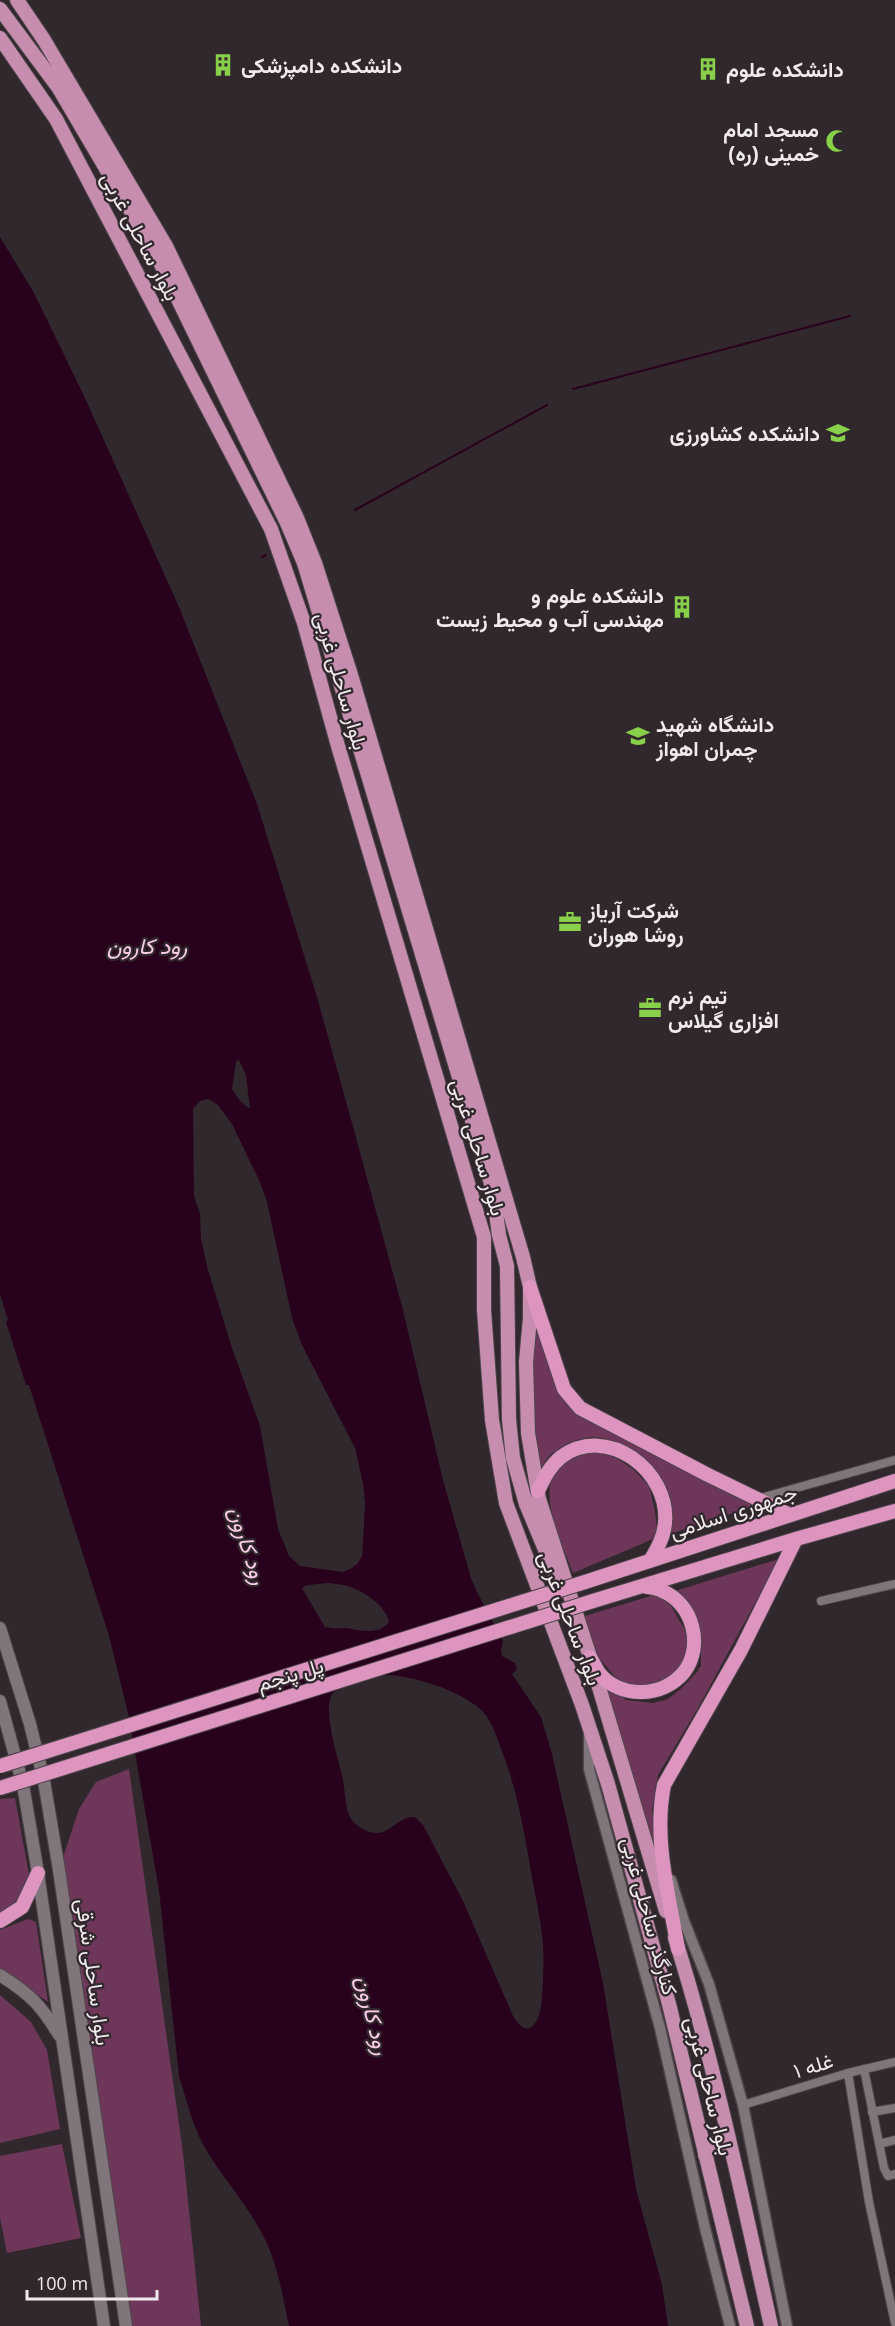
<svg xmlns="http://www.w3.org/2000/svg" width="895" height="2326" viewBox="0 0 895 2326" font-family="'Open Sans',Vazirmatn,sans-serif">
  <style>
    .green { fill: #6e375a }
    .water { fill: #28021c; fill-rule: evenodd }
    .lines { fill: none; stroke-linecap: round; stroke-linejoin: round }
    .stream { stroke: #28021c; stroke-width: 2 }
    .minor-casing { stroke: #4d454a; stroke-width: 10 }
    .tertiary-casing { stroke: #4d454a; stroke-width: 13 }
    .secondary-casing { stroke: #4d454a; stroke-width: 14 }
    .primary-casing { stroke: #4d454a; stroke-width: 16 }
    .trunk-casing { stroke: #4d454a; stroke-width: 16 }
    .minor { stroke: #80757b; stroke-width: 8 }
    .tertiary { stroke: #80757b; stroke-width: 10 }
    .secondary { stroke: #80757b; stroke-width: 12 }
    .primary { stroke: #c68daf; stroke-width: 14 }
    .trunk { stroke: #dd95c0; stroke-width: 14 }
    .trunk-bridge-casing { stroke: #4d454a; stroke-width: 16; stroke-linecap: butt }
    .trunk-bridge { stroke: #dd95c0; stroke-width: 14 }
    .labels { text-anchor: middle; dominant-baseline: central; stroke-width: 4.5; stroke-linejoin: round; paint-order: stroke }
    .poi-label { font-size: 21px; font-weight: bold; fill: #f0e9ed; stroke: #31282d; text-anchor: start }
    .street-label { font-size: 21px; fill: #f0e9ed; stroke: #31282d }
    .water-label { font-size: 22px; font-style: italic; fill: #facce7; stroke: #31282d }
  </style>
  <rect width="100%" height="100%" fill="#31282d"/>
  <path class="green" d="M536 1317 553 1380 563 1399 574 1412 663 1459 757 1505 670 1534C672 1508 661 1501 646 1481 638 1470 631 1457 621 1448 602 1429 571 1438 553 1453 545 1459 542 1467 538 1476 531 1420 532 1373 536 1317Z
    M580 1452H607L633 1469 649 1486 655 1511 658 1537 573 1573C563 1546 534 1489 560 1465 565 1460 573 1456 580 1452Z
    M779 1559 698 1708 658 1775 652 1811 659 1861 600 1677 626 1700 653 1703 668 1699 683 1687 696 1673 701 1666V1642L697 1627 675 1591Z
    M657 1594 671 1606 689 1637 688 1660 659 1689 620 1683 596 1654 585 1616Z
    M129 1769 183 2153 201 2326H126L59 1870 79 1809 96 1782Z
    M15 1798 29 1875 19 1900 0 1912V1799Z
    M28 1919 36 1922 48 2002 0 1969V1930Z
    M0 1995 31 2022 47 2050 60 2129 0 2143Z
    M62 2144 81 2238 7 2253 0 2218V2156Z"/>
  <path class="water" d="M0 237 34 293 85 398 179 607 257 804 317 997 352 1123 403 1310 443 1480 471 1578 477 1592 503 1641 501 1650 502 1656 515 1663 517 1669 512 1674 541 1717 552 1754 603 1983 636 2189 662 2285 668 2326H289C283 2299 279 2271 268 2246 253 2211 227 2184 208 2153 193 2130 187 2101 179 2076L159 1890 128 1713 109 1636 29 1385H26L6 1322 8 1320 0 1294ZM239 1060 246 1075 250 1109 241 1102 232 1089 236 1062ZM208 1099 218 1105 232 1124 260 1182 267 1202 292 1318 302 1345 355 1448 363 1483 365 1503 363 1542 362 1556 358 1563 352 1568 343 1572 300 1566 289 1556 278 1529 260 1426 232 1348 208 1270 201 1239 200 1214 194 1196 193 1109 200 1101ZM328 1583C334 1584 341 1584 347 1586 363 1590 386 1606 389 1622 377 1636 361 1630 346 1628 339 1628 333 1629 325 1627L302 1588 307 1585ZM383 1675C410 1674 466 1692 484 1713 492 1722 496 1735 500 1746 518 1791 525 1836 533 1883 537 1904 542 1926 543 1947 544 1961 543 1992 541 2006 538 2027 526 2039 513 2016L463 1901 423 1825 415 1817C398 1815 389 1838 370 1832 364 1830 355 1825 351 1819 345 1810 345 1791 343 1779 339 1762 322 1709 332 1694 338 1686 373 1679 383 1675Z"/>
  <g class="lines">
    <path class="stream" d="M573 389 850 316
      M355 510 547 405
      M262 557 266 555"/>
    <g class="minor-casing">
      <path id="minor" d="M757 1499 895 1460
        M821 1601 895 1584
        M864 2069 884 2168 888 2176 895 2174
        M848 2073 869 2202 895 2323
        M743 2105 848 2073 895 2062
        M872 2112 895 2108
        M879 2144 895 2140"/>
    </g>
    <g class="tertiary-casing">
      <path id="tertiary" d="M589 1735V1769L660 2028 705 2228 730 2326
        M671 1880 684 1921 709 1984 743 2105 787 2326"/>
    </g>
    <g class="secondary-casing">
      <path id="secondary" d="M0 1628 30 1724 44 1781 59 1870 126 2326
        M0 1701 23 1785 38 1873 104 2326
        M0 1975C30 1994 41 2005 59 2035"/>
    </g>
    <g class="primary-casing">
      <path id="primary" d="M17 0 44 40 166 246 297 518 315 563 351 675 523 1257 530 1287V1318L526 1362 528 1433 539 1499 590 1657 666 1911
        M0 9 58 87 155 252 287 523 304 563 493 1190 499 1235 507 1266 509 1419 513 1458 526 1504 559 1583
        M0 38 56 119 271 529 304 623 338 746 484 1237V1310L492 1420 506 1503 582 1705 608 1784 669 2004 747 2326
        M675 1938C715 2065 742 2196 771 2326
        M705 2155 707 2148 716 2142 727 2144 731 2150"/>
    </g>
    <g class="trunk-casing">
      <path id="trunk" d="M530 1287 564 1389 580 1408 708 1475 790 1515
        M538 1491C544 1478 550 1466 561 1457 607 1423 670 1471 665 1523 664 1537 657 1549 650 1561
        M585 1582 895 1481
        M593 1601 796 1539 895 1511
        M590 1657C593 1662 596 1668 599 1673 620 1699 663 1698 684 1672 704 1646 693 1603 662 1591 657 1588 650 1588 644 1586
        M0 1921 22 1907 38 1873
        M678 1949C669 1895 653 1839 664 1785L741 1650 796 1539"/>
    </g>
    <use href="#minor" class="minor"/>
    <use href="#tertiary" class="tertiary"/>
    <use href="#secondary" class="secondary"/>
    <use href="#primary" class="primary"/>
    <use href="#trunk" class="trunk"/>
    <g class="trunk-bridge-casing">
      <path id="trunk-bridge" d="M0 1766 585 1582
        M0 1788 593 1601"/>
    </g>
    <use href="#trunk-bridge" class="trunk-bridge"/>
  </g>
  <defs>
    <g id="building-bare" transform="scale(1.8)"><path d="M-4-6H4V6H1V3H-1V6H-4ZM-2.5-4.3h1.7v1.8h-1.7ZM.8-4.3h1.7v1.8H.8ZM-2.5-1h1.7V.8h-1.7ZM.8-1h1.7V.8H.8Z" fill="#88cf4a" stroke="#31282d" stroke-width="2.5" paint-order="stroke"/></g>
    <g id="mosque-bare" transform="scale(1.8)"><path d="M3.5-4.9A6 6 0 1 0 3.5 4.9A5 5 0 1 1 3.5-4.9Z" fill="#88cf4a" stroke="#31282d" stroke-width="2.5" paint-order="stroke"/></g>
    <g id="university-bare" transform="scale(1.8)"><path d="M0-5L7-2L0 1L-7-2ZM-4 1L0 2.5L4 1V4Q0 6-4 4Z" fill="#88cf4a" stroke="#31282d" stroke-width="2.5" paint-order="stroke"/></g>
    <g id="office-bare" transform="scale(1.8)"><path d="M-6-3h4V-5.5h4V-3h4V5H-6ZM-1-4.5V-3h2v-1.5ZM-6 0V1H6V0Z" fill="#88cf4a" stroke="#31282d" stroke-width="2.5" paint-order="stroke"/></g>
  </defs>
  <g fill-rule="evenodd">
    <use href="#building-bare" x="223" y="65"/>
    <use href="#building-bare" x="708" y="69"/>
    <use href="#mosque-bare" x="837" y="141"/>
    <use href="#university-bare" x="838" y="433"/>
    <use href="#building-bare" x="682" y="607"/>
    <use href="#university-bare" x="638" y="736"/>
    <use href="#office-bare" x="570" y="922"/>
    <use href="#office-bare" x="650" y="1008"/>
  </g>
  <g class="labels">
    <g class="poi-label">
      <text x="241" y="65">دانشکده دامپزشکی</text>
      <text x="726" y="69">دانشکده علوم</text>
      <text x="819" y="129" text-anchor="end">مسجد امام<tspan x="819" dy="24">خمینی (ره)</tspan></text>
      <text x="820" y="433" text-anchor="end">دانشکده کشاورزی</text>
      <text x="664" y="595" text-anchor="end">دانشکده علوم و<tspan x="664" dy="24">مهندسی آب و محیط زیست</tspan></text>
      <text x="656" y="724">دانشگاه شهید<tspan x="656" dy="24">چمران اهواز</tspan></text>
      <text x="588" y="910">شرکت آریاز<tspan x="588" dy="24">روشا هوران</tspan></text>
      <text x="668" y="996">تیم نرم<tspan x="668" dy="24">افزاری گیلاس</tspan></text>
    </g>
    <g class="street-label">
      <text transform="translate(141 236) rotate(62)">بلوار ساحلی غربی</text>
      <text transform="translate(342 681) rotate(74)">بلوار ساحلی غربی</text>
      <text transform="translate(479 1147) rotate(73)">بلوار ساحلی غربی</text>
      <text transform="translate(733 1511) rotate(-18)">جمهوری اسلامی</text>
      <text transform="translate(571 1618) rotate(69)">بلوار ساحلی غربی</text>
      <text transform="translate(290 1674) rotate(-17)">پل پنجم</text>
      <text transform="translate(650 1916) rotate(75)">کنارگذر ساحلی غربی</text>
      <text transform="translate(94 1972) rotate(82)">بلوار ساحلی شرقی</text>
      <text transform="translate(813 2065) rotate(-17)">غله ۱</text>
      <text transform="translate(710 2086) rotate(76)">بلوار ساحلی غربی</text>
    </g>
    <g class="water-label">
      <text x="147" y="945">رود کارون</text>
      <text transform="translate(249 1545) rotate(72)">رود کارون</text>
      <text transform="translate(374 2015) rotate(76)">رود کارون</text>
    </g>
  </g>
  <path d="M27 2290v9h130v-9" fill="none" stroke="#f0e9ed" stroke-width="3"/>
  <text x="36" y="2290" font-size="18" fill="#f0e9ed" stroke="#31282d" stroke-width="4.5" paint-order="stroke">100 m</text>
</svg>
